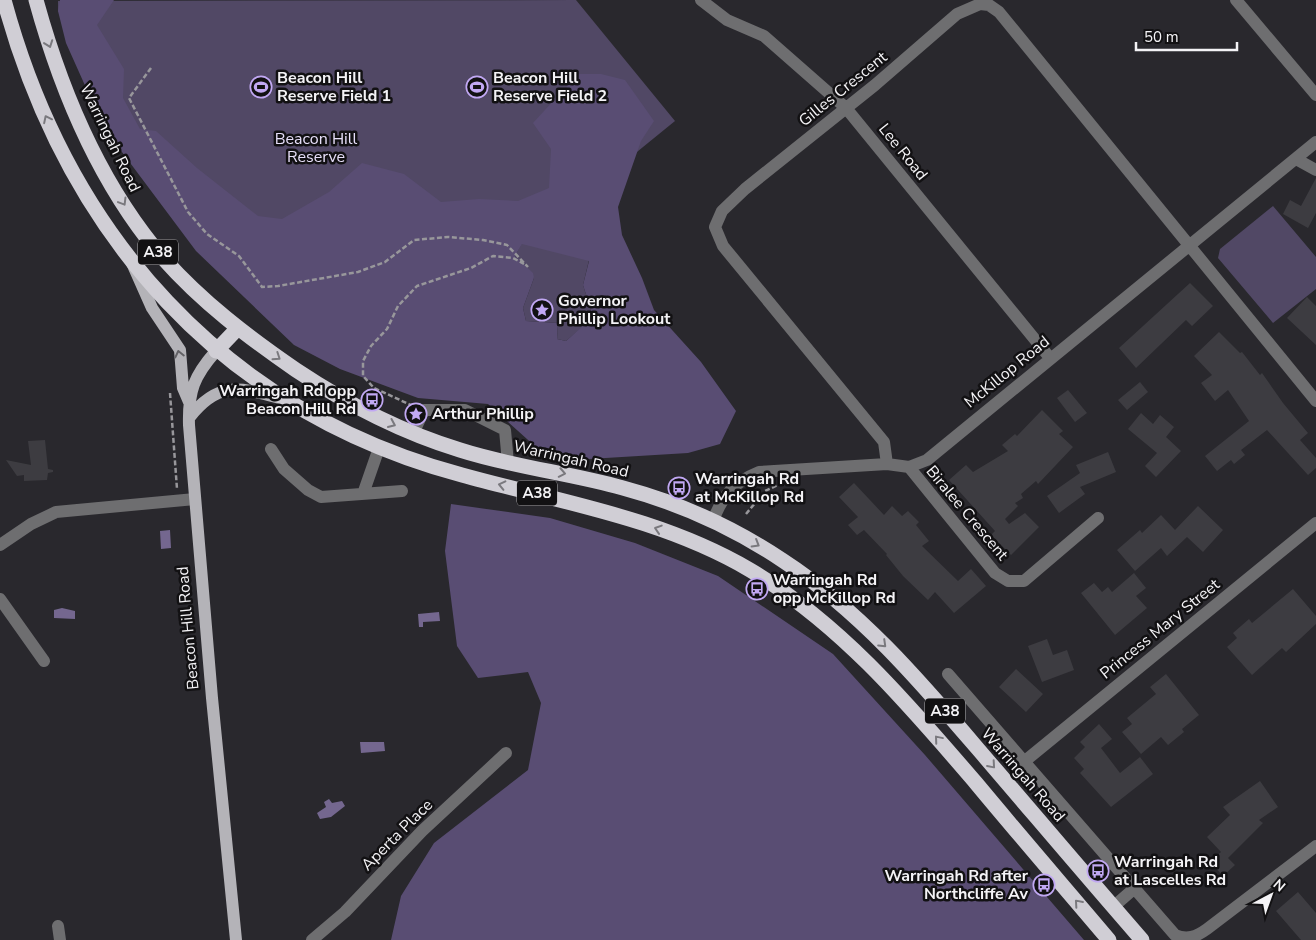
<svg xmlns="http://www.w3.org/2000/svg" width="1316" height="940" viewBox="0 0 1316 940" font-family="'Nunito Sans',sans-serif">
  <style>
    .green { fill: #514865 }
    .forest { fill: #594d73; fill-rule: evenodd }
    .water { fill: #74678f }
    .building { fill: #3d3c41 }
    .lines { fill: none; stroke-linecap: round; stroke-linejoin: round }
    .path { stroke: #98979b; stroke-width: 2.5; stroke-dasharray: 5 2.5; stroke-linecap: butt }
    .minor { stroke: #6e6e70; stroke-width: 12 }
    .major { stroke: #b4b3b8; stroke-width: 12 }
    .highway { stroke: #d0ced5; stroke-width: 15 }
    .oneway { stroke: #7a797e }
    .oneway2 { stroke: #636266 }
    .labels { text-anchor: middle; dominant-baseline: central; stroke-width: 5; stroke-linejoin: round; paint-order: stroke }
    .shield { fill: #121113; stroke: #b0afb2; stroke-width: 1 }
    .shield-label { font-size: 15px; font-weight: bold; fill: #f4f3f6 }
    .poi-label { font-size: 16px; font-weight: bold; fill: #f4f3f6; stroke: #121113; text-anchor: start }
    .street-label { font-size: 16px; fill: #f4f3f6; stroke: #121113 }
    .park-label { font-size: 16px; fill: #e8e0fa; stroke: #121113 }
  </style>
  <rect width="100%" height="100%" fill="#29282d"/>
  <path class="green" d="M576 0 675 121 568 208 240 286 58 11V1Z
    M1273 206 1316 257V289L1273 323 1218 258 1220 249Z
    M522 243 589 260 583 285 591 310 586 324 566 341 557 339 558 323 526 321 523 308 534 278 515 256Z"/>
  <path class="forest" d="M60 0H114L97 25 124 69 123 98 140 129 156 131 197 168 258 216 282 219 329 192 362 163 404 174 441 202 479 199 518 201 549 188 551 149 533 123 578 74H601L625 80 654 121 641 141 618 207 622 235 642 278 654 310 701 362 736 411 720 444 688 453 589 459 537 448 488 404 418 398 340 369 294 345 196 251 104 128 66 43 58 11ZM522 244 589 261 583 285 591 310 585 324 566 341 557 339 558 323 526 321 523 308 534 278 533 273 515 256Z
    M451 504 550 518 635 543 718 576 833 654 925 755 1084 940H391L401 896 434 843 528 770 541 703 528 672 478 678 457 646 445 551Z"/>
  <path class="water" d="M170 530 171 548 161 549 160 531Z
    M62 608 75 611V619L54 618V610Z
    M439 612 440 621 423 622V627H419L418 614Z
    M360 742H384L385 751 361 753Z
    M329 799 332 803 342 801 345 806 331 817 320 819 317 813 326 807 324 802Z"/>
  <path class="building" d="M1316 178V213L1308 228 1283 214 1290 200 1301 206Z
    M1190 283 1213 306 1192 326 1186 320 1136 368 1119 348Z
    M1307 297 1316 306V345L1287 318Z
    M1219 332 1240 353 1242 352 1260 375 1262 373 1283 403 1308 433 1300 440 1316 458V468L1308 475 1267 430 1241 450 1245 455 1234 464 1231 460 1217 471 1205 456 1249 421 1228 390 1215 401 1201 383 1212 375 1194 356Z
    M1140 382 1148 392 1127 410 1118 400Z
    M1068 390 1087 413 1075 422 1057 398Z
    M1042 410 1063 431 1059 434 1073 447 1038 484 1036 481 1021 494 1023 498 1015 503 1018 506 1005 519 1009 524 1025 513 1039 527 1011 555 991 535 995 531 949 480 966 465 973 472 1008 451 1002 445 1015 434 1017 436Z
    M1141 413 1153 424 1160 415 1174 427 1166 437 1181 451 1156 477 1145 466 1157 453 1128 429Z
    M45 440 48 469 53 470V472L48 473 47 480 24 481V475L17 476 6 460 31 465 28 441Z
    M1108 452 1116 472 1080 487 1085 494 1059 513 1047 496 1080 473 1076 465Z
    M854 483 884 515 892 506 902 516 908 511 919 522 916 525 929 541 922 546 958 581 971 569 986 586 954 613 935 592 928 600 903 576 886 555 887 554 864 530 857 535 848 525 858 517 839 497Z
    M1198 506 1223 530 1203 552 1187 537 1167 556 1161 548 1135 571 1117 550 1140 530 1142 533 1161 515 1175 530Z
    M1134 573 1146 588 1136 596 1147 608 1115 635 1081 593 1094 583 1102 592 1108 587 1112 592Z
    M1293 589 1316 616V624L1286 652 1282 648 1252 675 1227 647 1237 638 1233 633 1249 619 1252 623Z
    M1047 639 1053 655 1067 650 1074 670 1042 682 1028 646Z
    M1016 669 1043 694 1026 712 999 687Z
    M1166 674 1199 715 1182 729 1184 732 1168 745 1161 737 1141 754 1122 732 1132 724 1127 718 1156 694 1150 687Z
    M1099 724 1112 739 1101 748 1120 773 1140 757 1153 774 1111 807 1080 773 1084 769 1074 758 1085 747 1080 742Z
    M1260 781 1278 807 1259 820 1263 823 1228 858 1235 865 1223 876 1210 862 1221 852 1207 837 1230 815 1223 807Z
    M1298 892 1316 913V940H1301L1276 911Z"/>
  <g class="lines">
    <path class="path" d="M151 68 129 98 188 212 207 234 239 256 262 287 278 286 358 272 385 262 414 240 448 237 483 240 507 245 528 267
      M170 393 177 489
      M413 406 374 388 363 376V361L371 346 387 329 398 306 417 286 471 268 493 256 513 258 524 264
      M746 514 765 491 780 484"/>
    <path class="minor" d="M701 0 727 20 764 36 846 108 1050 358
      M1236 0 1316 95
      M1296 159 1316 170
      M413 434 424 410H465L505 430 508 463
      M271 449 284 469 308 490 321 497 402 491
      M887 464 884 442 723 246 715 227 722 211 745 189 875 85 957 14 980 4 989 5 999 12 1316 401
      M909 467 995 573 1008 581H1024L1098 518
      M363 494 379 448
      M713 521C722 496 734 482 759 472L887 464 909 467 927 460 1316 142
      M0 545 31 524 56 512 195 499
      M0 599 44 661
      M948 674 1175 935C1187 940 1196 937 1207 929L1316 846
      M1025 761 1316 523
      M1113 907 1136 887
      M58 926 60 940
      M312 940 345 912 422 831 506 753"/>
    <path class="major" d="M132 263 152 308 180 350 183 388 189 402
      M216 351C194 376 188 391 189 425L212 698 236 940
      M189 418C219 379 241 388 284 399"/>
    <path class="highway" d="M4 0C68 236 223 411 462 475 559 502 662 518 750 570 840 623 909 705 976 783 1020 836 1065 888 1109 940
      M36 0C61 91 101 186 163 258 202 302 248 337 296 370 347 404 401 432 460 450 513 467 569 473 623 488 679 503 734 528 782 560 859 610 919 680 978 749 1033 813 1087 877 1142 940
      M216 351 237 329"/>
  </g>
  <defs><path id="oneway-chevron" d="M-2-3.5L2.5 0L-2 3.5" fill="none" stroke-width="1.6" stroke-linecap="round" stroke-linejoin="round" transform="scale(1.25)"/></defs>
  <g class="oneway">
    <use href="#oneway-chevron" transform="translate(49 44) rotate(70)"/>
    <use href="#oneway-chevron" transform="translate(47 119) rotate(-116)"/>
    <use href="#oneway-chevron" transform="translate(123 202) rotate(59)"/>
    <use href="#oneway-chevron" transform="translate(277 357) rotate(34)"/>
    <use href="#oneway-chevron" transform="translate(392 424) rotate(24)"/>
    <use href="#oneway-chevron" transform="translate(562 473) rotate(11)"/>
    <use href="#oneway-chevron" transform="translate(502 485) rotate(-167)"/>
    <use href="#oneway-chevron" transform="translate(658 529) rotate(-162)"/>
    <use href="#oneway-chevron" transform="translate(756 544) rotate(31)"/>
    <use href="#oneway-chevron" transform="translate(883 644) rotate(44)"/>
    <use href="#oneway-chevron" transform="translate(938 739) rotate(-130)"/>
    <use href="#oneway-chevron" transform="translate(992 765) rotate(49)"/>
    <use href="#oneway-chevron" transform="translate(1078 903) rotate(-131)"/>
  </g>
  <use class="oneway2" href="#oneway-chevron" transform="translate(179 354) rotate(-103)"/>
  <defs>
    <g id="stadium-ring" transform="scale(1.125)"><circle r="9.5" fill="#121113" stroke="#c1a8f3" stroke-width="1.5"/><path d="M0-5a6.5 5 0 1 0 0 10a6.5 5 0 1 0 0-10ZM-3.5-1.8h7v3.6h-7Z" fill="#c1a8f3"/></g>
    <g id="sight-ring" transform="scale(1.125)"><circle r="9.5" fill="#121113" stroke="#c1a8f3" stroke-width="1.5"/><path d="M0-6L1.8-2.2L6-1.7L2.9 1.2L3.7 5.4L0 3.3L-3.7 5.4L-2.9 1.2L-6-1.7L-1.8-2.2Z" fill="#c1a8f3"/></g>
    <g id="bus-ring" transform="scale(1.125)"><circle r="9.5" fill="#121113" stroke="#c1a8f3" stroke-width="1.5"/><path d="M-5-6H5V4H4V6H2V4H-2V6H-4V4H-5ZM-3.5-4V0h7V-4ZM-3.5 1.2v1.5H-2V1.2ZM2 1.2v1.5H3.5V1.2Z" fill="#c1a8f3"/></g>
  </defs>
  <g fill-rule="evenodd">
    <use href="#stadium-ring" x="261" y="87"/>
    <use href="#stadium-ring" x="477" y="87"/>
    <use href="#sight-ring" x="542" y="310"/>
    <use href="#bus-ring" x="372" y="400"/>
    <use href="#sight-ring" x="416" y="414"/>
    <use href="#bus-ring" x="679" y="488"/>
    <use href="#bus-ring" x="757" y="589"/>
    <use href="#bus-ring" x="1098" y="871"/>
    <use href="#bus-ring" x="1044" y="885"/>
  </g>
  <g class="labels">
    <g class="shield">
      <rect x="138" y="239.5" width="40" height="25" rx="4"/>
      <rect x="517" y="480.5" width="40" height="25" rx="4"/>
      <rect x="925" y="698.5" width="40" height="25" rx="4"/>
    </g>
    <g class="shield-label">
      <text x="158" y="252">A38</text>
      <text x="537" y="493">A38</text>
      <text x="945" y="711">A38</text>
    </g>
    <g class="poi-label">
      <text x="277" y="78">Beacon Hill<tspan x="277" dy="18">Reserve Field 1</tspan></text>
      <text x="493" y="78">Beacon Hill<tspan x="493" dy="18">Reserve Field 2</tspan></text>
      <text x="558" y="301">Governor<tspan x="558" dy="18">Phillip Lookout</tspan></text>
      <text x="356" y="391" text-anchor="end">Warringah Rd opp<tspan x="356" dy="18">Beacon Hill Rd</tspan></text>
      <text x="432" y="414">Arthur Phillip</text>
      <text x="695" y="479">Warringah Rd<tspan x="695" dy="18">at McKillop Rd</tspan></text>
      <text x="773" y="580">Warringah Rd<tspan x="773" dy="18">opp McKillop Rd</tspan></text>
      <text x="1114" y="862">Warringah Rd<tspan x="1114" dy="18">at Lascelles Rd</tspan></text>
      <text x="1028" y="876" text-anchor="end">Warringah Rd after<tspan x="1028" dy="18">Northcliffe Av</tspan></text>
    </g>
    <g class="street-label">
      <text transform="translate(843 89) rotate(-39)">Gilles Crescent</text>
      <text transform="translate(110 138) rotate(64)">Warringah Road</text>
      <text transform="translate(903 152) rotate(51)">Lee Road</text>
      <text transform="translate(1007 372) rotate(-39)">McKillop Road</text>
      <text transform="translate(571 459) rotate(13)">Warringah Road</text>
      <text transform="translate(967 513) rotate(50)">Biralee Crescent</text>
      <text transform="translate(188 628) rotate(-95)">Beacon Hill Road</text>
      <text transform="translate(1160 629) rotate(-39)">Princess Mary Street</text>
      <text transform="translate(1023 775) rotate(49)">Warringah Road</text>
      <text transform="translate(397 835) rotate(-45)">Aperta Place</text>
    </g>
    <g class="park-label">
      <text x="316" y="139">Beacon Hill<tspan x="316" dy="18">Reserve</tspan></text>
    </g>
  </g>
  <g transform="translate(1271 895) rotate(41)" stroke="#121113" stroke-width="4" paint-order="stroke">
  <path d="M0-4L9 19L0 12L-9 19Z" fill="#f4f3f6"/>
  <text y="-8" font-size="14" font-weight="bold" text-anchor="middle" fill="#f4f3f6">N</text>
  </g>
  <path d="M1136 42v8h101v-8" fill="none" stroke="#f4f3f6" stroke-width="2.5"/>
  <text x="1144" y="42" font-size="15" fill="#f4f3f6" stroke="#121113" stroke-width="4" paint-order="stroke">50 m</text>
</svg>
